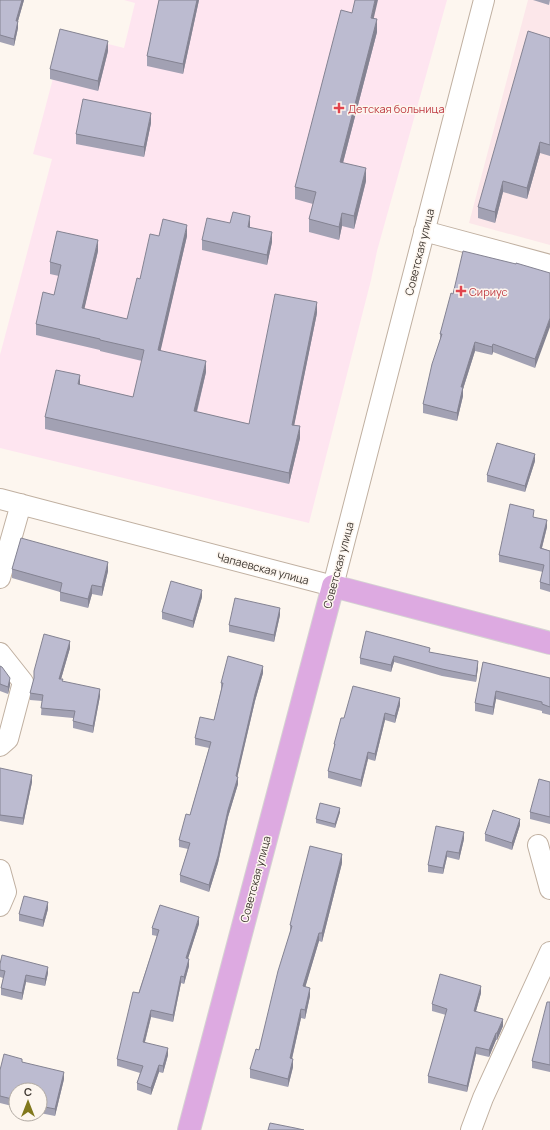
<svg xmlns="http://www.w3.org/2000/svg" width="550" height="1130" viewBox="0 0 550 1130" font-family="Manrope,sans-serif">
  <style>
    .commercial { fill: #fce7ea }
    .medical { fill: #fee5f0 }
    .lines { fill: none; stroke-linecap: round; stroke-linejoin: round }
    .minor-casing { stroke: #c0b0a1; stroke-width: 22 }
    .major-casing { stroke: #d5d3d2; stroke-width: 24 }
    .minor { stroke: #fff; stroke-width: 20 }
    .major { stroke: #ddaae1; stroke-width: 22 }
    .wall { fill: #a2a1b3 }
    .shaded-wall { fill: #848392 }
    .building { fill: #bcbbd0; stroke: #848392 }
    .health-dot { fill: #e0444e; stroke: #fdf6ef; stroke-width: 1.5 }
    .labels { text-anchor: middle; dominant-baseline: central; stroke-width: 3; stroke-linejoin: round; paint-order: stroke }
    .health-label { font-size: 11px; fill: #be3a42; stroke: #fdf6ef; text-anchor: start }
    .street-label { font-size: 11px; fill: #3e3731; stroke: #fdf6ef }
  </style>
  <rect width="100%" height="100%" fill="#fdf6ef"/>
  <path class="commercial" d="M528 0H550V245L469 223Z"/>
  <path class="medical" d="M124 0H447L377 251 371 280 309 523 0 448V355L52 159 33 154 65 33 124 48 135 3Z"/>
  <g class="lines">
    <g class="minor-casing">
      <path id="minor" d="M424 231 550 265
        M0 499 333 586 484 0
        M0 578 21 504
        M0 653 23 682 8 739 0 746
        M538 845 550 889
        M0 870 6 892 0 906
        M471 1130 483 1098 550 952"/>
    </g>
    <g class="major-casing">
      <path id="major" d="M189 1130 333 586 550 643"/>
    </g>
    <use href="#minor" class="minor"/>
    <use href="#major" class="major"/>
  </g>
  <path class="wall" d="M0 0H24L18 21V28L14 46 0 42Z
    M159 0H199L183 74 147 66V56Z
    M533 0H550L549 5Z
    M352 13 374 18 377 32 343 163 366 181 354 229 342 226 339 240 309 232V219L313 204 295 199V187Z
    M550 38V156L540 153 527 199 503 192 495 223 478 218V207Z
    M108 51 98 91 50 79V69Z
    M151 123 144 157 76 144V134Z
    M230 223 250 226V227L272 242 267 265 202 250V240Z
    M159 236H187L160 351 206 372 197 412 249 424 317 313 294 425 300 438 289 484 45 429V417L80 385 133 397 142 361 100 351V350L36 335V324L54 295 59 276 50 274V262L98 251 84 309 127 319 140 279Z
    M550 273 535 368 493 352 492 355 475 351 463 389V396L457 421 423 413V404L440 340V334L453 294Z
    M535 461 525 492 487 482V475Z
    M534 517 547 527 542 548 550 551V592L540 589V582L543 572 499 562V555Z
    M12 569 108 571 102 596 92 594 88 608 60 601V592L12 578Z
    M202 597 193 628 162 619V612Z
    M280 615 274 642 229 632V625Z
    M70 648 61 679 63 682 100 696 93 733 73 728V718L41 715 42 701 30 700V693L34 679V671Z
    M430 652 478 667 476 682 442 676 394 662 391 672 360 664V658Z
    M483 662 550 678V715L542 713V711L496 699 493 715 475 711V703Z
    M0 666 10 685 8 694 0 691Z
    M263 673 255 701 237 777 238 784 228 817 218 863 209 892 180 882V875L188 849 179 847V840L190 815 209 748 195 745V738L214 720 221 690V683Z
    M400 705 395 723 385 720 375 761 368 759 361 787 328 778V771L334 749V744L344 718Z
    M0 768 32 782 23 825 0 821Z
    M550 782V824L530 819V812Z
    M340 812 335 828 316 823V819Z
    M520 825 512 850 485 841V834Z
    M464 839 459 860 447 857 443 874 428 872V865Z
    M342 863 322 942 319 941 305 987 310 996 305 1019 301 1018 292 1059 293 1067 288 1087 250 1078V1069L259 1050 290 933V925Z
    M48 909 43 927 19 921V914Z
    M199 924 188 958 189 966 184 984 181 983 173 1022 151 1017 145 1042 168 1055 163 1073 159 1072 151 1095 137 1090V1083L140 1073 117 1066V1059L157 936 152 935V928Z
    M0 964 48 973 45 986 26 982 22 1000 1 995V988L3 978 0 977Z
    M481 993 476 1011 503 1026 497 1040H496L489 1057 476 1054 467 1092 428 1083V1076L446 1015 432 1011V1004Z
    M550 1002V1072L532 1068V1061Z
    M22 1062 64 1079 55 1116 40 1113V1090H16V1107L0 1103V1070Z"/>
  <path class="shaded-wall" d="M22 0H24L16 28V21Z
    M197 0H199L183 74V64Z
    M375 0H378L371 30V18Z
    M377 19V32L340 174V162Z
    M18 21V28L14 46V39Z
    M108 41V51L98 91V81Z
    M151 113V123L144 157V147Z
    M540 142V153L527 199V188Z
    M366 168V181L354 229V216Z
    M503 181V192L495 223V212Z
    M342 213V226L339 240V227Z
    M250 216V226L248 237V227Z
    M187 225V236L158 362V350Z
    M272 232V242L267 265V255Z
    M98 240V251L82 319V308Z
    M317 302V313L292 436V425Z
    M550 318V327L535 368V359Z
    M475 342V351L463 389V396L457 421V413L461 387Z
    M493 344V352L492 355V347Z
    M206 361V372L194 422V411Z
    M80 375V387L78 384Z
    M300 426V438L289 484V473Z
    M535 454V461L525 492V486Z
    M547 520V527L540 555V548Z
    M108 562V571L102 596V587Z
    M92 585V594L88 608V599Z
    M202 590V597L193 628V621Z
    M280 608V615L274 642V635Z
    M70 641V648L59 686V679Z
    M394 656V662L391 672V665Z
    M478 661V667L476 682V676Z
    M263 666V673L255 701 236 783V776L255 694Z
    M10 678V685L8 694V687Z
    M100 689V696L93 733V726Z
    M496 691V699L493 715V707Z
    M400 698V705L395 723V716Z
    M385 713V720L375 761V754Z
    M368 752V759L361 787V780Z
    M32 775V782L23 825V818Z
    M238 777V784L228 817 218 863 209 892V885L228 810Z
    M340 808V812L335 828V824Z
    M520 819V825L512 850V843Z
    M464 832V839L459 860V853Z
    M447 851V857L443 874V868Z
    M342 854V863L322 942V933Z
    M48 902V909L43 927V920Z
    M199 917V924L186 965V958Z
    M319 933V941L303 995V986Z
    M189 959V966L184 984V977Z
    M48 967V973L45 986V979Z
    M26 975V982L22 1000V993Z
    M181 976V983L173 1022V1015Z
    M481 986V993L474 1018V1011Z
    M310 988V996L305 1019V1010Z
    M301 1009V1018L290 1067V1058Z
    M151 1010V1017L143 1049V1042Z
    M503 1019V1026L497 1040V1033Z
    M496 1033V1040L489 1057V1050Z
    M476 1047V1054L467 1092V1086Z
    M168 1048V1055L163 1073V1066Z
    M293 1059V1067L288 1087V1079Z
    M159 1065V1072L151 1095V1088Z
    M64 1072V1079L55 1116V1109Z"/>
  <path class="building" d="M0 0H22L16 21H18L14 39 0 35Z
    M159 0H197L183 64 147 56Z
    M355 0H375L371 18 377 19 340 162 366 168 354 216 342 213 339 227 309 219 316 192 295 187 341 10 352 13Z
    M60 29 108 41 98 81 50 69Z
    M528 31 550 38V145L540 142 527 188 503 181 495 212 478 207Z
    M83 99 151 113 144 147 76 134Z
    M233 212 250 216 248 227 272 232 267 255 202 240 207 218 230 223Z
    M163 219 187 225 158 350 206 361 194 411 249 424 275 294 317 302 292 425 300 426 289 473 45 417 56 370 80 375 78 384 133 397 144 350 100 340V339L36 324 43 292 54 295 61 265 50 262 57 231 98 240 82 308 127 319 137 278 140 279 150 234 159 236Z
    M463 251 516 264V263L550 273V318L535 359 493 344 492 347 475 342 461 387H463L457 413 423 404 432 364 442 334H440L451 293 453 294Z
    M497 443 535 454 525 486 487 475Z
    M510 504 534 510 533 517 547 520 540 548 550 551V585L540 582 544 565 499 555Z
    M21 538 108 562 102 587 92 585 88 599 60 592 62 583 12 569Z
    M171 581 202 590 193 621 162 612Z
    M235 598 280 608 274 635 229 625Z
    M366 631 430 648 429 652 478 661 476 676 442 669 394 656 391 665 360 658Z
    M44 634 70 641 59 679H63L62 681 100 689 93 726 73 721 75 711 41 708 43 695 30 693 34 678V671Z
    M228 656 263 666 255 694 236 776 238 777 228 810 218 856 209 885 180 875 190 843 179 840 186 814 190 815 211 742 195 738 200 717 214 720 223 683H221Z
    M483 662 550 678V707L542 704V702L496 691 493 707 475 703Z
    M0 666 2 667 10 678 8 687 0 684Z
    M353 686 400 698 395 716 385 713 375 754 368 752 361 780 328 771 335 744H334L341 718H344Z
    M0 768 32 775 23 818 0 815Z
    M539 779 550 782V817L530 812Z
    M320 803 340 808 335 824 316 819Z
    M493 810 520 819 512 843 485 834Z
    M436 826 464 832 459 853 447 851 443 868 428 865Z
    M310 846 342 854 322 933H319L303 986 310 988 305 1010 301 1009 290 1058 293 1059 288 1079 250 1069 256 1049 259 1050 278 971 292 926 290 925Z
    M24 896 48 902 43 920 19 914Z
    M160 905 199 917 186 958 189 959 184 977 181 976 173 1015 151 1010 143 1042 168 1048 163 1066 159 1065 151 1088 137 1083 143 1066 117 1059 133 992 139 993 159 930 152 928Z
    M2 955 48 967 45 979 26 975 22 993 1 988 5 971 0 970V964Z
    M440 974 481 986 474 1011 503 1019 497 1033H496L489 1050 476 1047 467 1086 428 1076 447 1009 432 1004Z
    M547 1002H550V1065L532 1061Z
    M4 1054 22 1059V1062L64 1072 55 1109 40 1106V1090H16V1100L0 1096V1070Z
    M270 1123 295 1128 304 1130H268Z"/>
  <g class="health-dot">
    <path d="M337 102h4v4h4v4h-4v4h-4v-4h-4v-4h4z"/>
    <path d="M459 285h4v4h4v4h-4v4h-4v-4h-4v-4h4z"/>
  </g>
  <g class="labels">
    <g class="health-label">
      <text x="348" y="108">Детская больница</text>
      <text x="469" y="291">Сириус</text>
    </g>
    <g class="street-label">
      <text transform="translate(419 252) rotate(-76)">Советская улица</text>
      <text transform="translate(338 565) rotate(-75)">Советская улица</text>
      <text transform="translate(263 568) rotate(15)">Чапаевская улица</text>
      <text transform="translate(255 879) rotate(-75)">Советская улица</text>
    </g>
  </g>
  <g transform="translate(28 1102)"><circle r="19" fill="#fdf6ef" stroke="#b1aaa3"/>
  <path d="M0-3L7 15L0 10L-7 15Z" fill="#81781d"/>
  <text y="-6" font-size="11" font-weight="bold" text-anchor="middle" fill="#3e3731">С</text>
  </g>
</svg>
